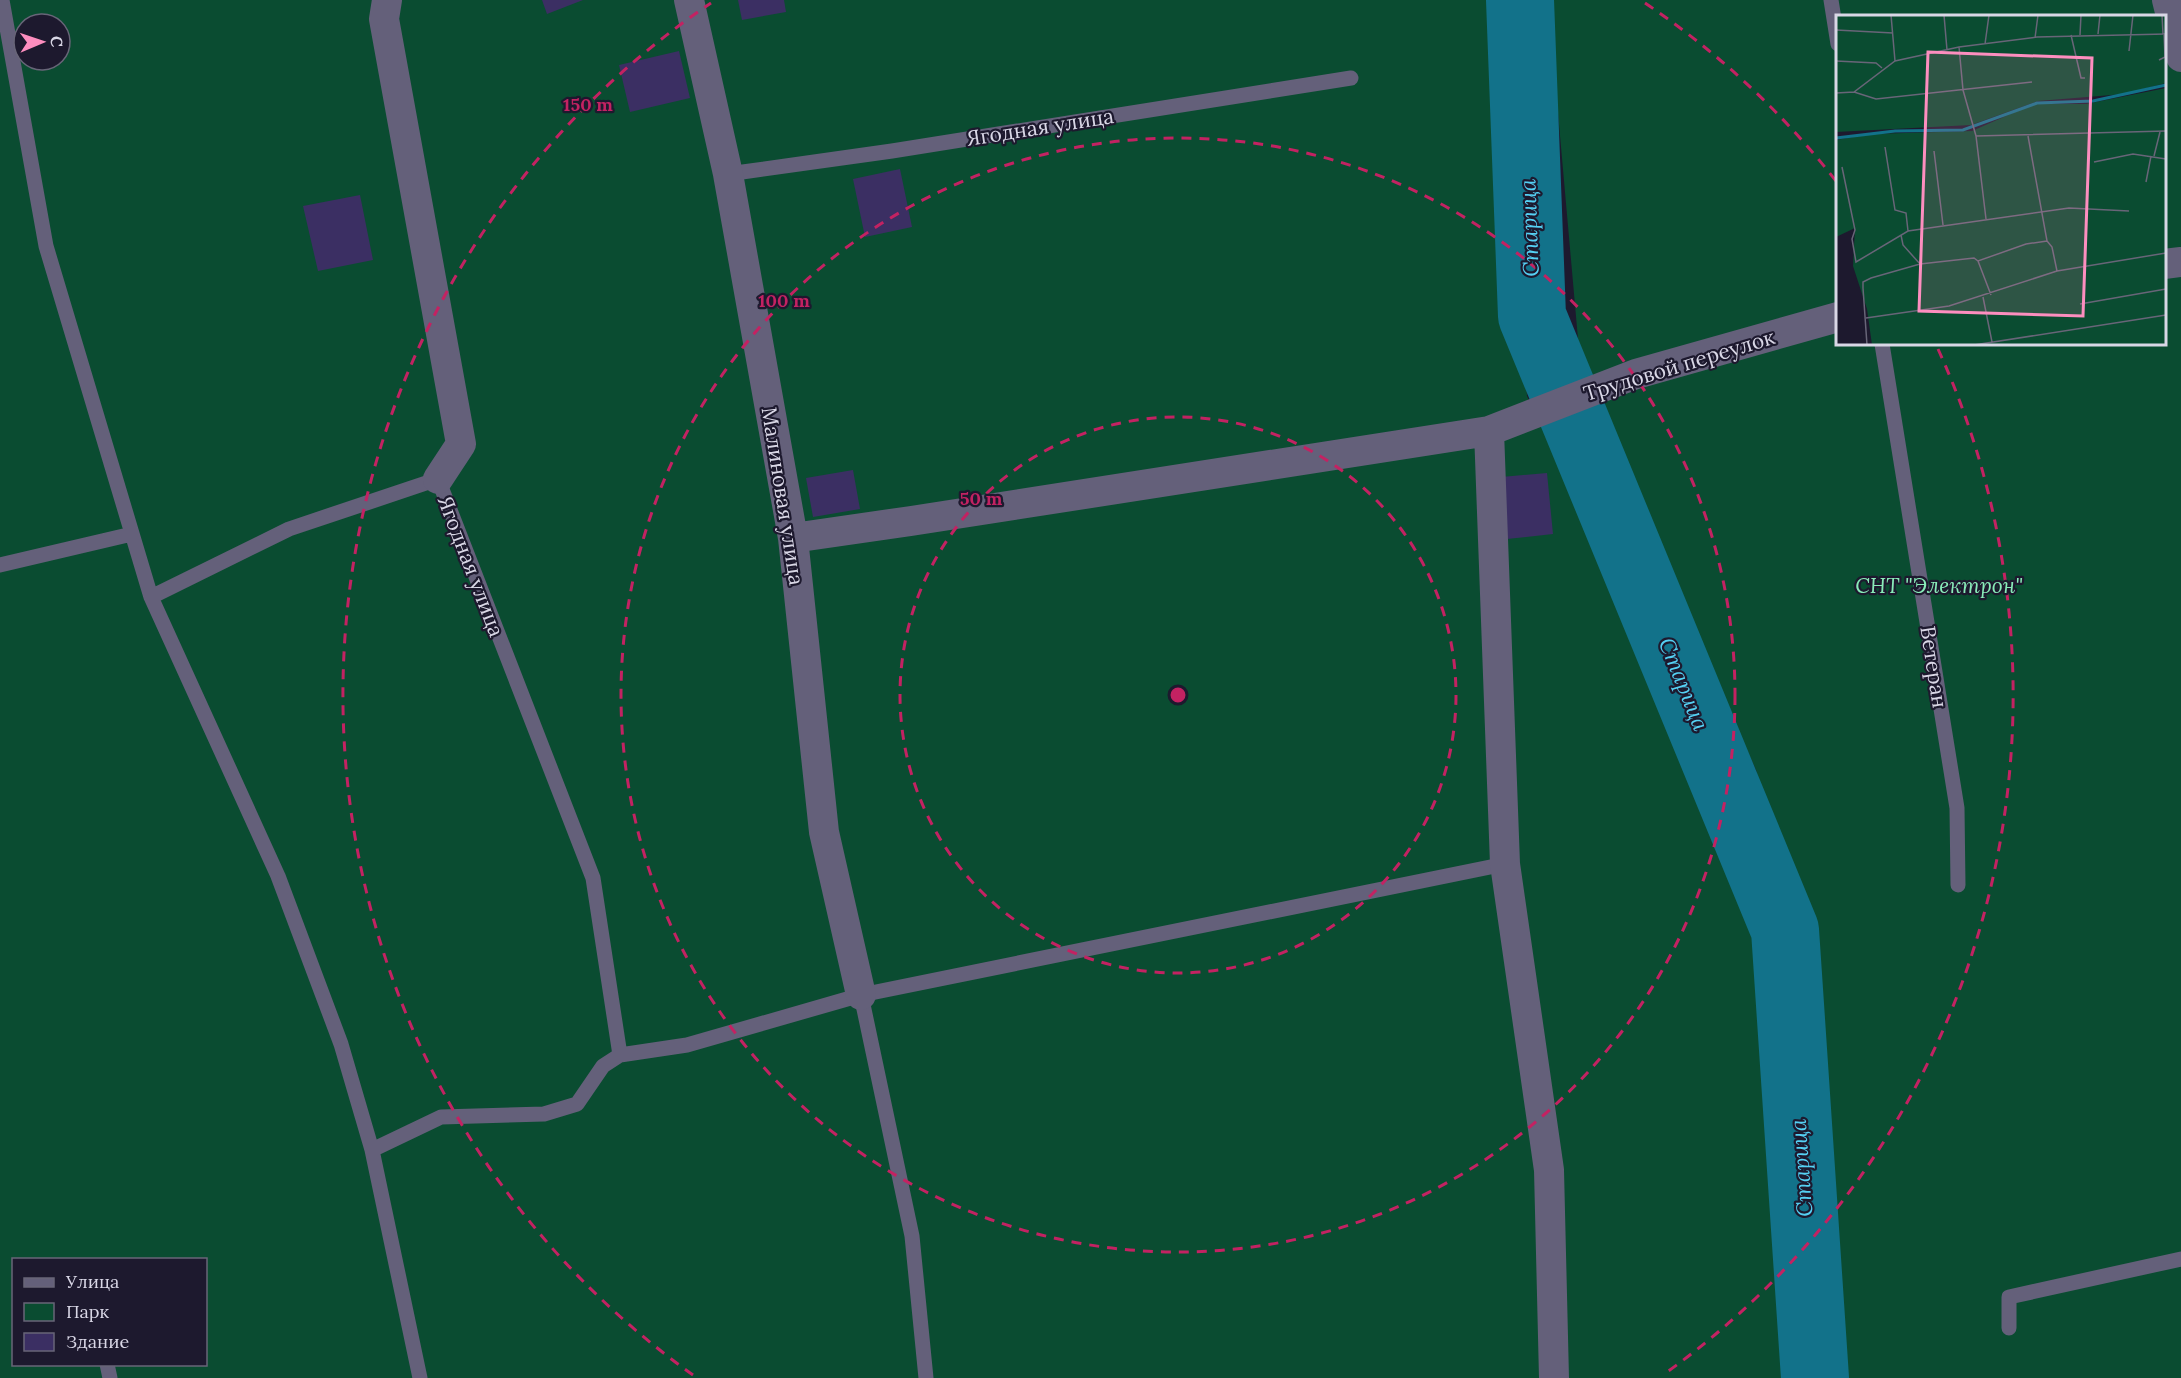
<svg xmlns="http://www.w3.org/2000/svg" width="2181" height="1378" viewBox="0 0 2181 1378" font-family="Lora,serif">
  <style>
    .green { fill: #0a4c31; fill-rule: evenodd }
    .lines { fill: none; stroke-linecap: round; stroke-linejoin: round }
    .river { stroke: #12728a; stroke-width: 68 }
    .building { fill: #3b2f63 }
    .lane { stroke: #64607a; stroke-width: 15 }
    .street { stroke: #64607a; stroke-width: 30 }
    .ring { fill: none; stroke: #c32262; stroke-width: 3; stroke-dasharray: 10 8 }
    .labels { text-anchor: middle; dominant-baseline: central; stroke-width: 4.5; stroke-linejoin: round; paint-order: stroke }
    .street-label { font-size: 21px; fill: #d9d7e6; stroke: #1d192e }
    .park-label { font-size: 21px; font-style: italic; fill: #89ecb9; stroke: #1d192e }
    .water-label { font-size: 22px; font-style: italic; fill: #55d1f4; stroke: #1d192e }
    .inset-river { fill: none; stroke: #12728a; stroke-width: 3 }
    .inset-road { fill: none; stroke: #686578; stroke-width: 1.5 }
    .view { fill: #fd8ebf; fill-opacity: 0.15; stroke: #fd8ebf; stroke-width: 3 }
    .inset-edge { fill: none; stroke: #d9d7e6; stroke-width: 3 }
    .centre { fill: #c32262; stroke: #1d192e; stroke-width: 3 }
    .ring-label { font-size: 18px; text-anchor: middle; font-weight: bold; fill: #c32262; stroke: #1d192e; stroke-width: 4.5; stroke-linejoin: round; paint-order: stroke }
  </style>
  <rect width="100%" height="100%" fill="#1d192e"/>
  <path class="green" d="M0 0H1503L1527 396 1773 900 1789 1341 1798 1378H0ZM24 24H60V60H24ZM14 1260H206V1364H14Z
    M1548 0H2181V1378H1835L1813 1252 1802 942 1756 770 1582 384ZM1838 16H2164V344H1838Z"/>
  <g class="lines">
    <path class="river" d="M1520 0 1532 316 1785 930 1815 1378"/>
  </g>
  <path class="building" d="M542 0H583L547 14Z
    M738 0H784L786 12 742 20Z
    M679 51 690 98 630 112 619 65Z
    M900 169 912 227 865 237 853 179Z
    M360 195 373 260 318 271 303 206Z
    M853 470 860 509 813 517 806 478Z
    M1547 473 1553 534 1507 539 1501 477Z"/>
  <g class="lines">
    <path class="lane" d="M2 0 46 246 151 597 278 876 341 1044 372 1150 420 1378
      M1831 0 1838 44
      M728 174 892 151 1351 78
      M1882 344 1957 808 1958 885
      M0 565 132 534
      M151 597 289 529 438 479 593 878 620 1055
      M861 995 912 1236 926 1378
      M372 1150 441 1117 544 1114 577 1104 603 1066 620 1055 687 1045 861 995 1505 864
      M2009 1328V1297L2181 1259
      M107 1364 110 1378"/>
    <path class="street" d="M387 0 384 19 461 444 438 479
      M689 0 728 174 793 538 824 832 861 995
      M2167 0 2181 57
      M2164 264 2181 262
      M1489 431 1505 864 1549 1170 1554 1378
      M793 538 911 521 1489 431 1636 374 1838 317"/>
  </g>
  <g class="ring">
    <circle cx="1178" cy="695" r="278"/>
    <circle cx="1178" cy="695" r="557"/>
    <path d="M693 1375A835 835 0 0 1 711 3M1645 3A835 835 0 0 1 1836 181M1938 349A835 835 0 0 1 1663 1375"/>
  </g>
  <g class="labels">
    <g class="street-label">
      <text transform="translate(1040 127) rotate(-9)">Ягодная улица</text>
      <text transform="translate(1679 365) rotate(-17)">Трудовой переулок</text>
      <text transform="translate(783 496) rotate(81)">Малиновая улица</text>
      <text transform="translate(471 566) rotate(69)">Ягодная улица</text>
      <text transform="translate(1934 667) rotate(81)">Ветеран</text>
    </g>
    <g class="park-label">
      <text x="1939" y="585">СНТ "Электрон"</text>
    </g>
    <g class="water-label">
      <text transform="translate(1529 228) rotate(-92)">Старица</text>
      <text transform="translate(1684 684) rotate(68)">Старица</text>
      <text transform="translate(1801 1168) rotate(-94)">Старица</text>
    </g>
  </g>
  <g transform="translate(1836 15)">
    <rect width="330" height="330" fill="#1d192e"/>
    <path d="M0 0H330V68L288 79 202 86 135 110 0 117ZM330 73V330H36L31 294 17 251 19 213 0 222V125L35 119 136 116 197 89H250Z" fill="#0a4c31"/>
    <path class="inset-river" d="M0 123 59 116 127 115 201 88 257 86 330 70"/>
    <path class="inset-road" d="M55 0 59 46M108 0 111 35M326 0 327 19M0 15 57 18M262 19 264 0M235 20 245 63H249M244 20 245 0M199 23 202 0M149 29 153 0M123 32 127 75 140 121 150 204M293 36 297 0M323 45 329 42 328 19M0 46 40 48 46 53M18 77 40 84 196 67M0 78 18 77 59 46 123 32 201 22 330 19M140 121 330 116M192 121 211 226 216 232 221 256M49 132 59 195 70 198 72 216M98 136 107 210M318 141 324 117M258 147 297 139 330 144M6 152 19 215 16 224 20 247 72 216 233 193 293 196M310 167 315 141M65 220 67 230 84 249M142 246 155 280M147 282 156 327M244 289 330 274M30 303 113 291 221 256 330 238M31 330 27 273V267L35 263 84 249 138 243 142 246 190 229 211 226M138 330 330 300"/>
    <path class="view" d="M92 37 256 43 247 301 83 296Z"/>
    <rect width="330" height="330" class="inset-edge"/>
  </g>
  <circle cx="1178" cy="695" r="9" class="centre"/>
  <g class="ring-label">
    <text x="588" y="111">150 m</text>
    <text x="784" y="307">100 m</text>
    <text x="981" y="505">50 m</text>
  </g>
  <rect x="12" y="1258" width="195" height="108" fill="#1d192e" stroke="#686578" stroke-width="1.5"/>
  <rect x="24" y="1278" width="30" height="9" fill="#64607a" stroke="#686578" stroke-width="1.5"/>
  <text x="66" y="1288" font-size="18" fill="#d9d7e6">Улица</text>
  <rect x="24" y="1303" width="30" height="18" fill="#0a4c31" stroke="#686578" stroke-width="1.5"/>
  <text x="66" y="1318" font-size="18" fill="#d9d7e6">Парк</text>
  <rect x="24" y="1333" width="30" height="18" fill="#3b2f63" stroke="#686578" stroke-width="1.5"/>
  <text x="66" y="1348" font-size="18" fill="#d9d7e6">Здание</text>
  <g transform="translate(42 42) rotate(88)"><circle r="28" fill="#1d192e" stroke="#686578" stroke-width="1.5"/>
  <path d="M0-4.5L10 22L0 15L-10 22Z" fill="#fd8ebf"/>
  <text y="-9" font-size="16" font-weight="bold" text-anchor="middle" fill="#d9d7e6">С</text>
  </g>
</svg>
